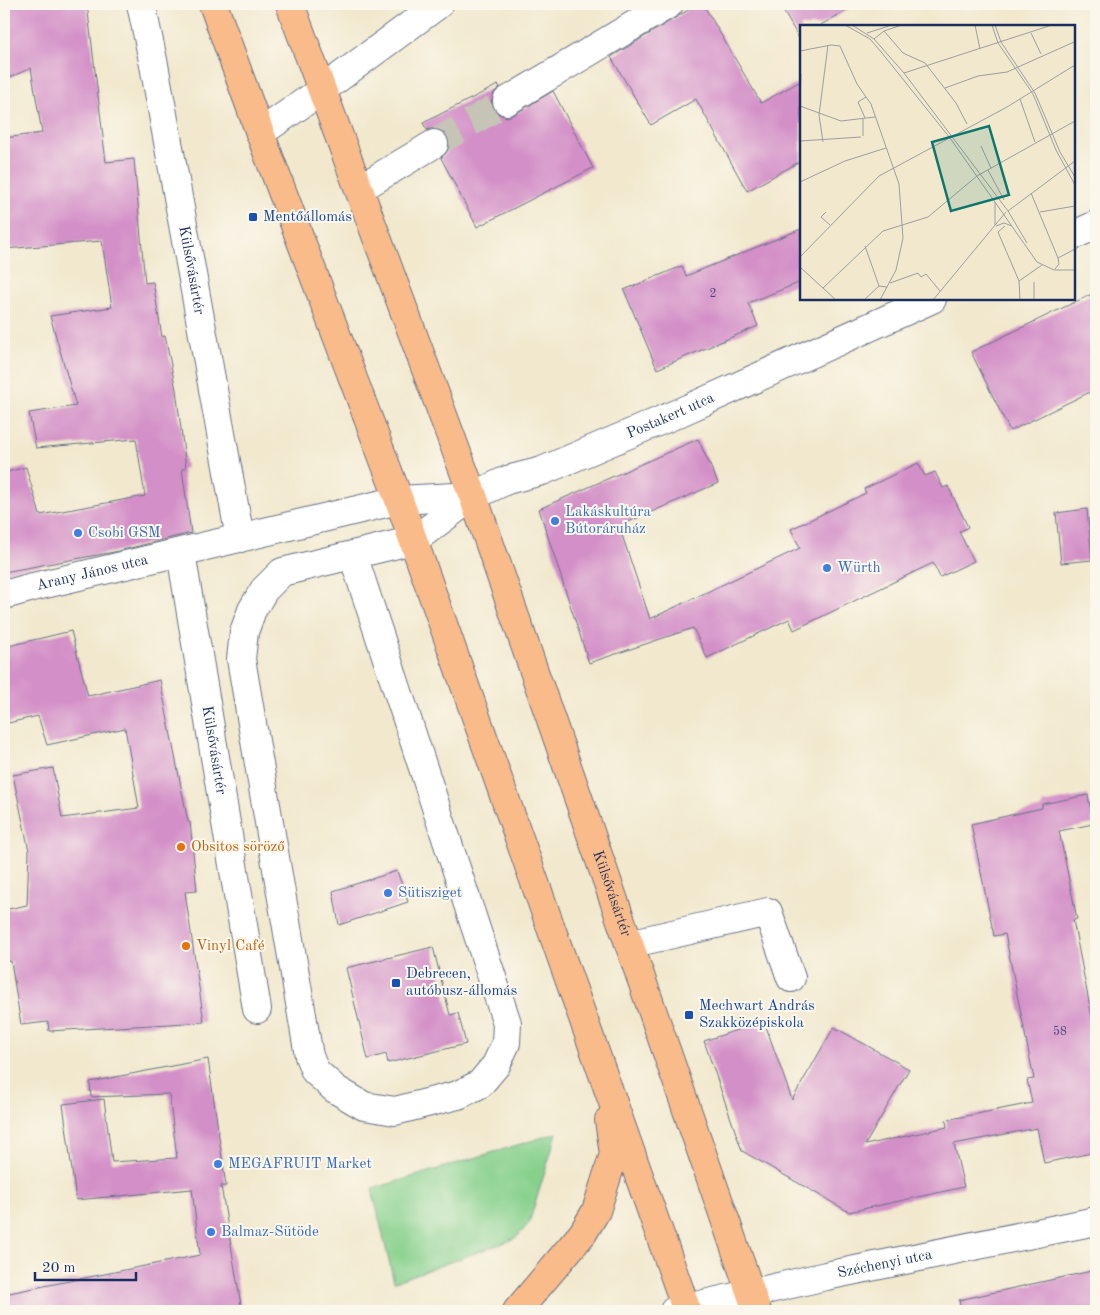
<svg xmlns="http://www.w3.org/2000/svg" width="1100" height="1315" viewBox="0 0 1100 1315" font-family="'Old Standard TT',serif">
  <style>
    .green { fill: #86d08c; stroke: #508075 }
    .building { fill: #d38fc7 }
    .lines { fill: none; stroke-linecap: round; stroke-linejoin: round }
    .minor-tunnel { stroke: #c6c3b7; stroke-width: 28; stroke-dasharray: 28 14; stroke-linecap: butt }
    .minor-casing { stroke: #667085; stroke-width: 30 }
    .major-casing { stroke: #667085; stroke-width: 30 }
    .minor { stroke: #fff; stroke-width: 28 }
    .major { stroke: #fabb8b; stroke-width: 28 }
    .transit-dot { fill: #1a4fb4; stroke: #fbf7ec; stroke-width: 2 }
    .shop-dot { fill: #3f7fe0; stroke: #fbf7ec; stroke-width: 2 }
    .food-dot { fill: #e8710a; stroke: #fbf7ec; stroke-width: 2 }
    .labels { text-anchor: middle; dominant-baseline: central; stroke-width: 4; stroke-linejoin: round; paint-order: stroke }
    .number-label { font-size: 12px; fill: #494778 }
    .transit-label { font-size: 15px; fill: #164399; stroke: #fbf7ec; text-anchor: start }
    .street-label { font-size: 15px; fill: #1b2f5e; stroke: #fbf7ec }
    .shop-label { font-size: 15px; fill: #366cbe; stroke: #fbf7ec; text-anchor: start }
    .food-label { font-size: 15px; fill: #c56008; stroke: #fbf7ec; text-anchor: start }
    .inset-road { fill: none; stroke: #9b9ea1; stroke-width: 1 }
    .view { fill: #0f766e; fill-opacity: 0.15; stroke: #0f766e; stroke-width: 2.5 }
    .inset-edge { fill: none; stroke: #1b2f5e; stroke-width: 2.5 }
  </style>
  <rect width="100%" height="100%" fill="#fbf7ec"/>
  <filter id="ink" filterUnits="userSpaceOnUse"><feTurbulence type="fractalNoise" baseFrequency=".02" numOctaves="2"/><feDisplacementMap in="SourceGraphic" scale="10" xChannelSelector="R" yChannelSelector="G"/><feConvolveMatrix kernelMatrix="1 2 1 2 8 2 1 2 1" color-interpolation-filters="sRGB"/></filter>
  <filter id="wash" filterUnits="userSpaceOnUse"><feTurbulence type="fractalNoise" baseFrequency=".0096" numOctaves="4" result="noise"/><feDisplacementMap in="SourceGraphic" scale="20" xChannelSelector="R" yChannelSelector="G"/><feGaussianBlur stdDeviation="1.12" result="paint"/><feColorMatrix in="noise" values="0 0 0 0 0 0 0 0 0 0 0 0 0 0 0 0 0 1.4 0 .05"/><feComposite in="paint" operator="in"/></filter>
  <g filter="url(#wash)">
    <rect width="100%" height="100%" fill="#f1e8cd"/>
    <path class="green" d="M557 1133 529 1223 518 1236 509 1241 394 1282 372 1189Z"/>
    <g id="blocks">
      <path class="building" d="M4 4H87L106 162 134 159 145 283 153 282 162 337 165 336 176 390 186 468 182 469 191 533 114 552 4 572V473L26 467 40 515 145 496 136 439 36 448 29 413 76 406 50 316 112 307 102 241 4 249V138L42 133 31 68 4 80Z
        M698 4H703L761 103 801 81V161L747 191 696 99 651 125 611 57Z
        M779 4H858L819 26H801V37L799 38Z
        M498 85 500 87 494 93 491 102 494 109 499 114 507 117 515 114 553 91 593 168 477 227 441 158 448 151 450 143 448 136 441 130 434 128 427 130 423 123Z
        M801 229V282L748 303 758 326 657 369 624 290 682 266 686 276Z
        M1096 292V389L1010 431 971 352Z
        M698 439 718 483 619 526 650 619 800 548 791 529 866 493 864 489 918 463 925 476 935 472 943 488 948 486 968 527 959 532 974 561 940 577 933 563 794 630 789 619 707 658 693 628 589 663 539 509Z
        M1087 509 1092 560 1061 563 1056 513Z
        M71 631 88 696 160 680 188 822H190L197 891 185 892 204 1022 49 1031 48 1022 21 1025 11 961 4 962V910L27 905 29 851 13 775 53 768 62 818 139 808 125 728 47 745 38 716 4 724V647Z
        M1088 795 1093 824 1059 831 1077 919 1073 920 1096 1038V1152L1044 1163 1037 1128 954 1144 964 1187 849 1212 742 1151 704 1041 764 1021 792 1100 834 1027 909 1069 865 1145 947 1127 946 1120 1032 1103 1027 1080 1034 1079 1005 934 994 936 971 824 1042 808V804Z
        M397 871 408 902 339 925 333 891Z
        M433 947 450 1015 458 1013 466 1044 388 1063 386 1054 368 1059 346 968Z
        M208 1059 226 1186H221L242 1311H4V1294L200 1255 192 1189 76 1200 63 1104 104 1099 112 1162 177 1158 169 1094 91 1097 90 1082Z
        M1096 1270V1311H961L959 1300Z"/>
    </g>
  </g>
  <g filter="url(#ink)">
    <use href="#blocks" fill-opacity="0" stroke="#667085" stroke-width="1"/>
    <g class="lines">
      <path class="minor-tunnel" d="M434 144 507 101"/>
      <g class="minor-casing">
        <g id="minor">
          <path id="s1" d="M141 4 154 65 240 538"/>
          <path d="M507 101 669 4"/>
          <path d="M260 133 322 90 439 4"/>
          <path d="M359 189 434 144"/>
          <path d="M1074 235 1096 225"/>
          <path id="s2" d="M181 553 257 1009"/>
          <path d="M353 555 507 1023 506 1043 496 1065 480 1084 458 1095 395 1111 364 1106 335 1089 315 1071 309 1056 241 659 244 632 252 610 264 590 282 572 414 540 473 496"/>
          <path id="s3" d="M4 595 33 587 399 500 473 496 507 480 542 471 676 414 932 299"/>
          <path d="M629 944 768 912 791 978"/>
          <path id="s4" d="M674 1311 826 1276 1096 1221"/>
        </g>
      </g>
      <g class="major-casing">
        <g id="major">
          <path d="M213 4 260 133 399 500 687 1311"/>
          <path id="s5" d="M290 4 473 496 757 1311"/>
          <path d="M517 1311 583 1233 596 1211 614 1154 609 1120"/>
        </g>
      </g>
      <use href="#minor" class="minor"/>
      <use href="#major" class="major"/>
    </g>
  </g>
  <g class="transit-dot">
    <rect x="248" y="212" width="10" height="10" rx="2.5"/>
    <rect x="391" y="978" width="10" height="10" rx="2.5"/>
    <rect x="684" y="1010" width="10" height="10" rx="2.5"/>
  </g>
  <g class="shop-dot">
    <circle cx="555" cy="521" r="5"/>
    <circle cx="78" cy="533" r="5"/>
    <circle cx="827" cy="568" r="5"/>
    <circle cx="388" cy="893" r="5"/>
    <circle cx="218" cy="1164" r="5"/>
    <circle cx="211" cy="1232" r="5"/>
  </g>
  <g class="food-dot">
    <circle cx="181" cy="847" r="5"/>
    <circle cx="186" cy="946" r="5"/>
  </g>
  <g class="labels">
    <g class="number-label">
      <text x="713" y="294">2</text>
      <text x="1060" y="1032">58</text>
    </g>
    <g class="transit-label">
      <text x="263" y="217">Mentőállomás</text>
      <text x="406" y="974">Debrecen,<tspan x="406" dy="17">autóbusz-állomás</tspan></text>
      <text x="699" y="1006">Mechwart András<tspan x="699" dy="17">Szakközépiskola</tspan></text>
    </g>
    <g class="street-label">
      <text stroke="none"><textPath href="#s1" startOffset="271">Külsővásártér</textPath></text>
      <text stroke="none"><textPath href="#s3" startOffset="694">Postakert utca</textPath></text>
      <text stroke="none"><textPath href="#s3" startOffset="91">Arany János utca</textPath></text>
      <text stroke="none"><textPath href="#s2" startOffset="200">Külsővásártér</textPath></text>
      <text stroke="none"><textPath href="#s5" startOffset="946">Külsővásártér</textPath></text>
      <text stroke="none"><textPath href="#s4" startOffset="216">Széchenyi utca</textPath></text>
    </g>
    <g class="shop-label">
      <text x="565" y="512">Lakáskultúra<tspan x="565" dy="17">Bútoráruház</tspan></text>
      <text x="88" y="533">Csobi GSM</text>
      <text x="837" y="568">Würth</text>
      <text x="398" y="893">Sütisziget</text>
      <text x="228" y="1164">MEGAFRUIT Market</text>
      <text x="221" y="1232">Balmaz-Sütöde</text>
    </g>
    <g class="food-label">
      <text x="191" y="847">Obsitos söröző</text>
      <text x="196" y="946">Vinyl Café</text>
    </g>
  </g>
  <g transform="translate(800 25)">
    <rect width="275" height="275" fill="#f1e8cd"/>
    <path class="inset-road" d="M45 0 70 14 82 28 150 113 237 237 254 245H275M52 0 74 14 104 48 208 186 227 218M175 0 180 24M192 0 198 18 233 69 256 125 275 160M195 0 201 17 235 68 260 127 275 152M84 6 103 28 125 38 156 78 167 99M67 8 89 1M231 8 241 29M74 14 84 6 102 0M0 26 31 20 40 21 57 59 71 79 99 159 103 213 96 245 80 275M104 48 252 0M145 63 178 51 207 47 274 17M220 74 235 117M0 80 1 49M0 81 41 96 75 92M65 93 58 77 66 72M63 111V94M0 116 61 112M23 117 19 90 28 20M181 121 191 143M188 145 204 175M0 157 45 136 86 123M231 168 258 233 259 239 255 244M208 186 275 136M26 187 21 192 30 200M240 187 275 181M195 200V177M196 201 204 198 212 201M205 201 198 207 219 256 220 275M65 221 79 261M0 232 79 151 207 82 275 40M258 233 275 224M0 242 36 275M219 256 242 240M90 258 118 248 121 252 126 249 140 266M23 263 83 206 128 192 177 151 275 96M64 275 79 261 87 262M133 275 206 187M234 275V257"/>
    <path class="view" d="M189 101 209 170 151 186 132 117Z"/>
    <rect width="275" height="275" class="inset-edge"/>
  </g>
  <rect width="1100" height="1315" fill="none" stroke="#fbf7ec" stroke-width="20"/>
  <path d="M35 1272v8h101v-8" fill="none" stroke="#1b2f5e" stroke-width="2.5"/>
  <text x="42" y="1272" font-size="15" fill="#1b2f5e" stroke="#fbf7ec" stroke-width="4" paint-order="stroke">20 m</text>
</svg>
